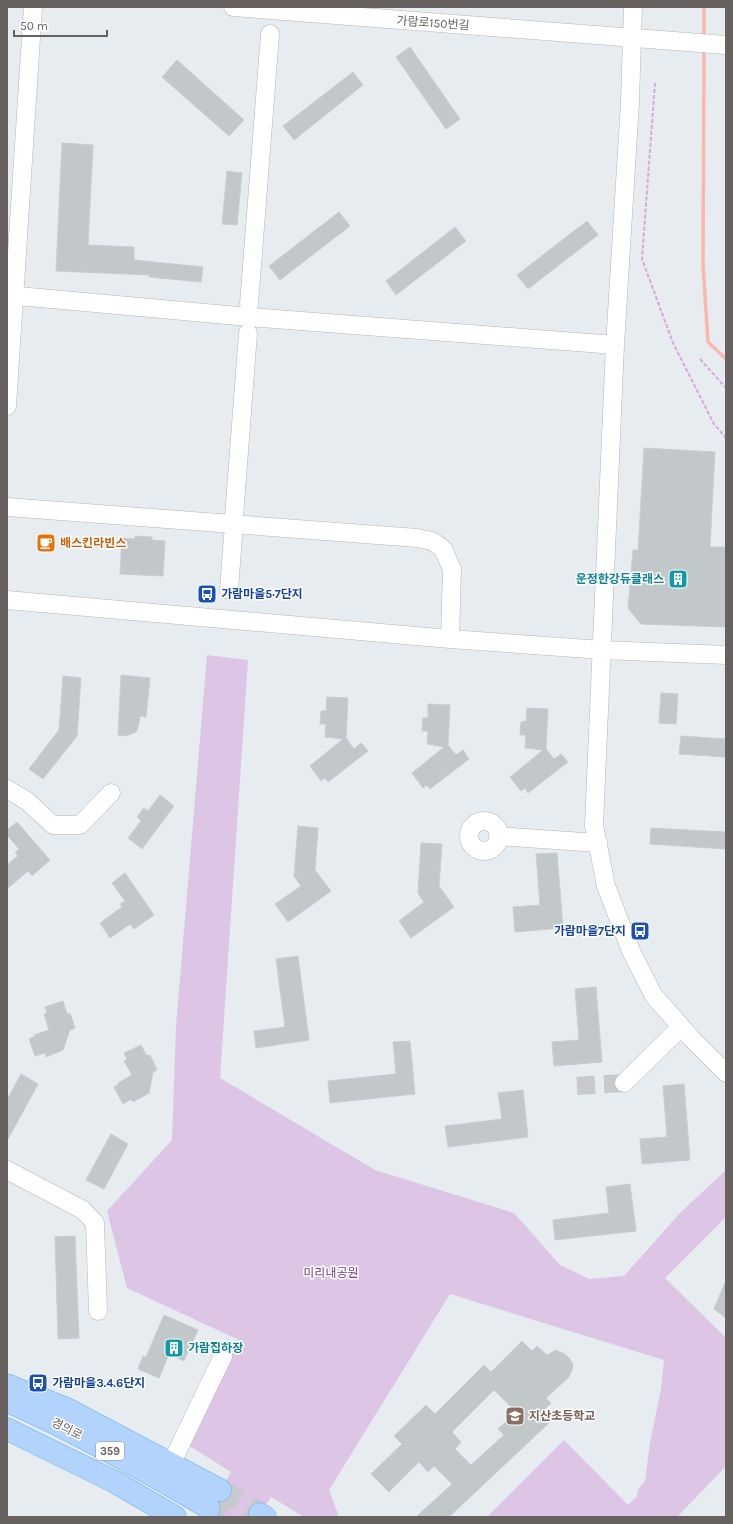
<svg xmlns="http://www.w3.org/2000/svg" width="733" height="1524" viewBox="0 0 733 1524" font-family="Karla,'Noto Sans KR',sans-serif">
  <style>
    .green { fill: #ddc5e6 }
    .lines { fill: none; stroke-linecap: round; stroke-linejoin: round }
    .stream { stroke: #fcb7ac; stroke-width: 3.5 }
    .building { fill: #c2c7c9; stroke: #c6cfd5; fill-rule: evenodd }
    .minor-tunnel { stroke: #c7c9cc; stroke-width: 18; stroke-dasharray: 18 9; stroke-linecap: butt }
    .major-tunnel { stroke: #c7c9cc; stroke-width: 22; stroke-dasharray: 22 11; stroke-linecap: butt }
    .minor-casing { stroke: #b9b5b2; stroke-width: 19 }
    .major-casing { stroke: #64b2ec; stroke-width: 23 }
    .path { stroke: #d6a9d8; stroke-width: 2; stroke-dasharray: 4 2; stroke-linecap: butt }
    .minor { stroke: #fff; stroke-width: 18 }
    .major { stroke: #b1d3fc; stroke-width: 22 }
    .labels { text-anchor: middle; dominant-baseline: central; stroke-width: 3; stroke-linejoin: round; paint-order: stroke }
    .shield { fill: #fff; stroke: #95908f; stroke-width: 1 }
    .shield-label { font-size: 11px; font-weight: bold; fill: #67615f }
    .street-label { font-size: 12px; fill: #67615f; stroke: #fff }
    .food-label { font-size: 12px; font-weight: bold; fill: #c56008; stroke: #fff; text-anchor: start }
    .culture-label { font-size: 12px; font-weight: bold; fill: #0d838f; stroke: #fff; text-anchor: end }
    .transit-label { font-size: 12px; font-weight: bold; fill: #164399; stroke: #fff; text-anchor: start }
    .park-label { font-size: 12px; fill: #763b8a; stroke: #fff }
    .education-label { font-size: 12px; font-weight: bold; fill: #785e54; stroke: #fff; text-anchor: start }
  </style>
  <rect width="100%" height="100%" fill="#e7ecf0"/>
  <path class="green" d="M207 655 248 660 220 1078 375 1170 514 1213 560 1265 589 1279 624 1276 680 1213 726 1170V1217L665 1278 726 1338V1466L677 1517H487L564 1440 628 1505 637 1496 638 1489 645 1481 650 1443 661 1389 664 1360 450 1294 329 1490 339 1517H304L271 1497 258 1517H204L231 1472 188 1445 239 1340 127 1288 107 1211 172 1140 176 1026Z"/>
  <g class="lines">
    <path class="stream" d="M704 38V7
      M704 48 703 264 708 342 726 359"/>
  </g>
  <path class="building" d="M410 47 460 119 446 129 396 57Z
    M177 60 244 120 229 136 162 77Z
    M353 72 363 85 294 140 283 126Z
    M62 143 93 145 88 245 134 247V260L203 267 201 282 149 277V275L56 271Z
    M227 171 242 173 237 225 222 224Z
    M339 212 350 226 280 280 269 266Z
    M587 221 598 235 528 289 517 275Z
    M455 227 466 241 396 295 386 281Z
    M644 448 715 452 710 547H726V627L641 624 628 608 633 550H638Z
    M135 536 152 537V540L165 541 163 576 120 574 122 538 135 539Z
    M121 675 150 678 146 717 140 716 139 724 136 732 126 736 118 735Z
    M63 676 81 678 77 736 43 779 29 769 59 730Z
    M661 693 678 694 676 724 659 723Z
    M327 697 348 698 346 738 354 749 361 743 368 751 328 782 325 778 321 781 310 766 343 739 325 737 326 724H320L321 711H326Z
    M428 704 450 705 448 745 456 755 463 750 469 759 430 789 427 785 423 788 412 773 444 747 427 744 428 731H422L423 718H428Z
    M527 708 548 709 546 749 554 759 561 754 568 762 528 793 525 788 521 791 510 777 543 750 525 748 526 735H520L521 722 526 721Z
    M681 736 726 739V757L679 754Z
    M160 795 174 806 142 849 128 838 141 821 137 817 144 808 148 811Z
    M17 822 50 860 32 876 28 871 7 889V865L18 856 15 853 19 849 7 835V830Z
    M298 826 318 828 315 870 331 891 288 922 275 904 301 886 294 876Z
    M651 828 726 832V849L650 844Z
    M421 843 442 844 439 886 454 907 411 938 399 921 424 902 418 893Z
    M557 853 563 928 515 932 513 907 540 905 536 854Z
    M125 873 154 915 134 929 130 924 110 938 100 923 122 907 120 904 125 901 112 883Z
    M298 956 309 1040 256 1048 254 1031 285 1027 276 959Z
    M596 987 602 1062 554 1066 552 1042 579 1040 575 989Z
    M63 1001 67 1014 70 1013 75 1028 70 1030 63 1050 46 1057 45 1053 35 1056 29 1039 35 1036 34 1035 49 1030 44 1014 47 1013 45 1007Z
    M410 1041 415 1094 330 1103 328 1081 396 1074 393 1042Z
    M141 1045 147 1056 150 1055 157 1070 153 1072 149 1093 133 1102 131 1099 123 1104 114 1087 119 1084 118 1083 132 1075 124 1061 127 1059 124 1053Z
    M21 1074 38 1084 7 1141V1100Z
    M684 1084 690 1160 642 1164 640 1139 667 1137 663 1086Z
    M523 1090 528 1137 448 1147 445 1126 502 1119 498 1093Z
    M111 1134 128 1144 104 1189 86 1180Z
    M630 1184 636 1231 555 1240 553 1220 609 1213 606 1187Z
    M75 1236 79 1338 58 1339 55 1237Z
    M726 1280V1318L714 1309Z
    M164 1315 198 1330 184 1361 169 1354 159 1378 138 1369 143 1356 146 1357Z
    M522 1341 532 1351 537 1346 547 1355 556 1350 565 1354 570 1359 573 1364 572 1370 569 1377 546 1398 551 1403 540 1414 549 1423 449 1517H416L452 1484 434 1466 428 1472 419 1462 389 1492 371 1474 402 1444 394 1436 426 1405 435 1414 484 1365 491 1372ZM494 1390 516 1412 498 1429 504 1435 471 1465 455 1449 461 1442 452 1432Z"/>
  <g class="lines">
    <path class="minor-tunnel" d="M577 1086 624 1083"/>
    <path class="major-tunnel" d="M220 1490 260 1514
      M209 1508 223 1517"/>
    <g class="minor-casing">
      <path id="minor" d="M233 7 726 45
        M633 7 630 102 615 345 594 825 606 886 631 951 654 996 691 1038 726 1073
        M7 295 249 317 615 345
        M249 304 270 34
        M7 406 33 7
        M7 507 417 538 432 541 443 549 452 569 450 639
        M234 517 248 333
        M229 590 233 536
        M7 600 450 639 602 650 726 655
        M7 789 27 801 53 825H80L111 793
        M469 836a15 15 0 1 1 30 0a15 15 0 1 1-30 0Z
        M498 836 598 843
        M624 1083 681 1027
        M7 1170 83 1210 95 1223 98 1311
        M171 1464 223 1356"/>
    </g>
    <g class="major-casing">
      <path id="major" d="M7 1385 67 1409 220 1490
        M7 1401C77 1432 143 1469 209 1508
        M7 1429 115 1482 175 1517
        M260 1514 265 1517"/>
    </g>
    <path class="path" d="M655 83 642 259 673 343 714 424 726 438
      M700 359 726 388"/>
    <use href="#minor" class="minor"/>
    <use href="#major" class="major"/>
  </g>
  <defs>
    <g id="cafe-square" transform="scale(1)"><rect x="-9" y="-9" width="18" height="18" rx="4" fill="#e8710a" stroke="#fff"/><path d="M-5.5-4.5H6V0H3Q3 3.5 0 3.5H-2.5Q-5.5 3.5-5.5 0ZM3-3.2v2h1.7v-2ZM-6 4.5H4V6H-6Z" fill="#fff"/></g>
    <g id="building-square" transform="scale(1)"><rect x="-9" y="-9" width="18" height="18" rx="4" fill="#0f9aa8" stroke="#fff"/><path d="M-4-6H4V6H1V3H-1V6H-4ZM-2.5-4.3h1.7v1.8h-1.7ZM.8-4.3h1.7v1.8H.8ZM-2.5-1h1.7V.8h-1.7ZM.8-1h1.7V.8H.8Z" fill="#fff"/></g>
    <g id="bus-square" transform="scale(1)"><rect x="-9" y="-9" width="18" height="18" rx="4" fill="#1a4fb4" stroke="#fff"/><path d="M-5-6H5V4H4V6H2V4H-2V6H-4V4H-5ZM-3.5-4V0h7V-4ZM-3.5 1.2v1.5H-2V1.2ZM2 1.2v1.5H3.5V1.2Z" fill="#fff"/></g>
    <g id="school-square" transform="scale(1)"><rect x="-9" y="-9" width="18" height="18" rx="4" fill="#8d6e63" stroke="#fff"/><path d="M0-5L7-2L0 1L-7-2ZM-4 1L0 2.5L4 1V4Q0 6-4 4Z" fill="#fff"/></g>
  </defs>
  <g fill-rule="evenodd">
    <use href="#cafe-square" x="46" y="543"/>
    <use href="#building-square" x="678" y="579"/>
    <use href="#bus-square" x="207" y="594"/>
    <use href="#bus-square" x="640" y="931"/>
    <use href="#building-square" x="174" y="1348"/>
    <use href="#bus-square" x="38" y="1383"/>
    <use href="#school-square" x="515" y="1416"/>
  </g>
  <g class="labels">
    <rect class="shield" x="96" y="1442" width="28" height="18" rx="3"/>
    <g class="shield-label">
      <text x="110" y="1451">359</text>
    </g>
    <g class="street-label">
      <text transform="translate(433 23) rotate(4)">가람로150번길</text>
      <text transform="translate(67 1429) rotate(27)">경의로</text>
    </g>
    <g class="food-label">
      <text x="60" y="543">배스킨라빈스</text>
    </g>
    <g class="culture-label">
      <text x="664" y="579">운정한강듀클래스</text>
      <text x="188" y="1348" text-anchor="start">가람집하장</text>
    </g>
    <g class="transit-label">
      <text x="221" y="594">가람마을5·7단지</text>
      <text x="626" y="931" text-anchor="end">가람마을7단지</text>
      <text x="52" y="1383">가람마을3.4.6단지</text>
    </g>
    <g class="park-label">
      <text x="331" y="1273">미리내공원</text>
    </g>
    <g class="education-label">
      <text x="529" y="1416">지산초등학교</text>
    </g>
  </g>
  <rect width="733" height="1524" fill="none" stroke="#67615f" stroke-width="16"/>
  <path d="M14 30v6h93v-6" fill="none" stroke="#67615f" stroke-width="2"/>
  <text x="20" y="30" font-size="12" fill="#67615f" stroke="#ffffff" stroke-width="3" paint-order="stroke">50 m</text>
</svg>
